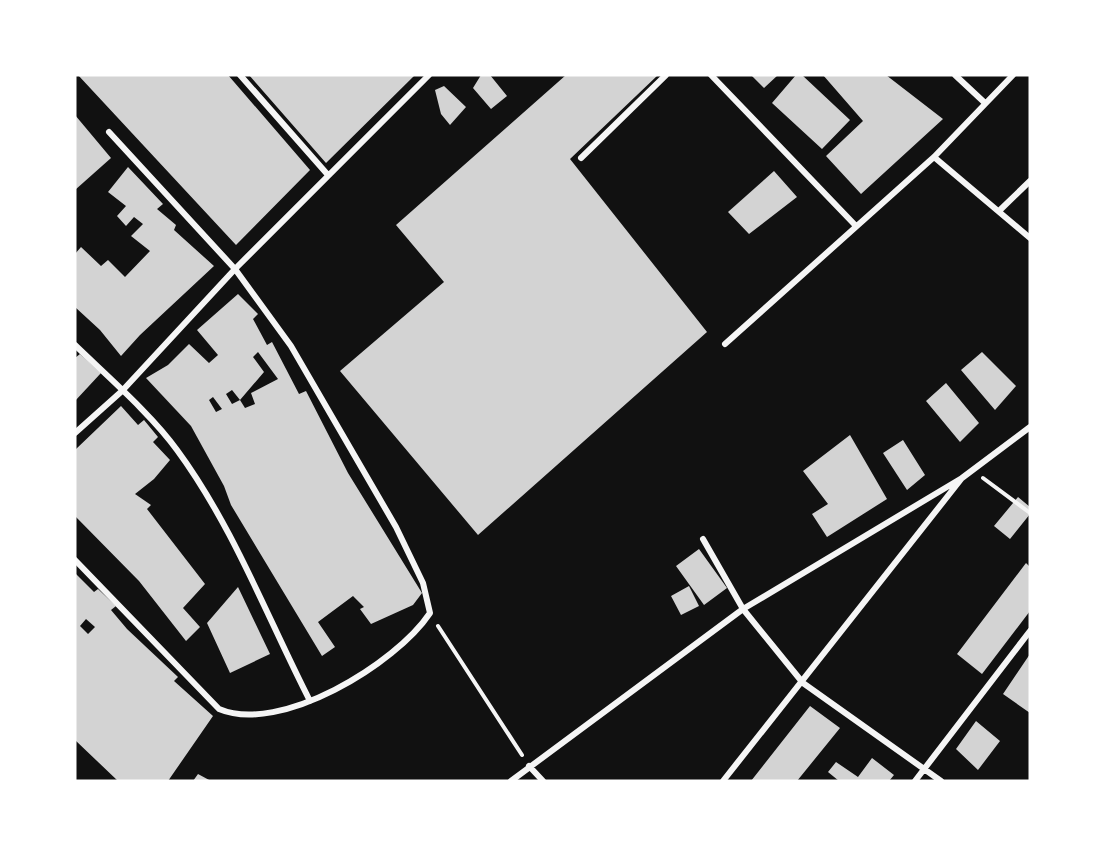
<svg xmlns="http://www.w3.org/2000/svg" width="1105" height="856" viewBox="0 0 1105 856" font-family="'Space Grotesk',sans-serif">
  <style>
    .building { fill: #d3d3d3; fill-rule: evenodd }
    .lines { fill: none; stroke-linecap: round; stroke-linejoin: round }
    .path { stroke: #f5f5f5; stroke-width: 4 }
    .minor { stroke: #f5f5f5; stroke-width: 6 }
  </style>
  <rect width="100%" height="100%" fill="#111"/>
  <path class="building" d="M78 75H228L310 170 236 245Z
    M249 75H415L326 163Z
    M481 75H490L507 96 491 109 473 88Z
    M566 75H658L570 159 707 332 478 535 340 371 444 282 396 225Z
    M751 75H778L764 88Z
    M796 75H802L850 120 822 149 772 103Z
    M823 75H886L943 119 861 194 826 156 863 121Z
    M444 86 466 107 450 125 441 114 435 90Z
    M75 115 111 158 75 190Z
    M128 167 163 204 157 209 176 225 174 230 214 266 140 335 121 356 100 330 75 307V254L81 247 101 266 108 260 125 277 150 251 131 236 143 224 134 217 126 226 117 216 126 206 108 192Z
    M774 171 797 197 749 234 728 212Z
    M238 294 258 314 253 319 267 345 272 342 299 394 306 391 348 473 422 593 413 605 371 624 360 609 364 607 353 596 318 622 335 647 322 656 231 505 224 486 191 426 146 378 168 365 189 344 209 363 218 355 197 330ZM258 352 278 379 251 393 255 404 245 408 240 400 264 372 253 357ZM232 390 240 400 232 404 226 394ZM213 397 222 409 216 412 209 400Z
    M982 352 1016 386 995 410 961 370Z
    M80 354 101 373 75 401V358Z
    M946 383 979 423 960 442 926 401Z
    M121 406 138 425 144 420 158 437 153 442 170 460 154 479 135 494 151 505 147 509 205 584 183 608 200 627 186 641 139 581 75 516V450Z
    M850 435 887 499 827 537 812 514 828 504 803 471Z
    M903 440 925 475 907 490 883 453Z
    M1018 497 1030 507V514L1010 539 994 526Z
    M699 549 727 588 704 605 676 566Z
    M1026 563 1030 567V611L982 674 957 654Z
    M75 573 94 592 98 589 116 606 111 610 127 629 178 677 174 681 213 716 168 781H118L75 740ZM86 619 95 627 88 634 80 626Z
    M689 586 699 606 681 615 671 596Z
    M238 587 270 654 230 673 207 623Z
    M1030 654V713L1003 694Z
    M810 706 840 728 797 781H751Z
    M976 721 1000 741 978 770 956 749Z
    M872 758 894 775 889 781H839L828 772 836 762 858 777Z
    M198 774 211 781H193Z"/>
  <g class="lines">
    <path class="path" d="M983 478 1030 513
      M438 626 522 755"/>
    <path class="minor" d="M240 75 328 175
      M711 75 856 226
      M955 75 985 103
      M934 157 1030 238
      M581 158 666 75
      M999 211 1030 181
      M725 344 934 157 1013 75
      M75 345C107 376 152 415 177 450 233 526 267 617 310 701
      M75 433 122 391 235 269 429 75
      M703 539 743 609 803 683 941 781
      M75 560 219 709C280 735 396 664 430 613L423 583 396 527 291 346 235 269 109 132
      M529 766 543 781
      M511 781 743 609 962 478
      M723 781 962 478 1030 427
      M915 781 1030 631"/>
  </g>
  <rect width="1105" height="856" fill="none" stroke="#ffffff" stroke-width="153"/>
</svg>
